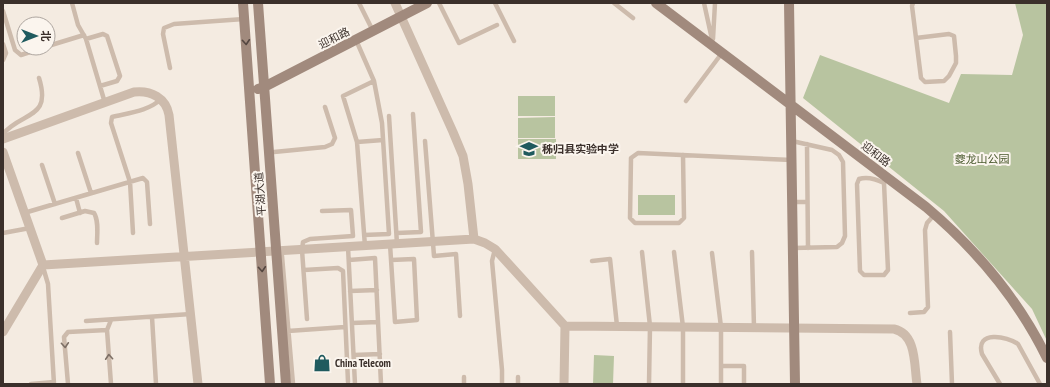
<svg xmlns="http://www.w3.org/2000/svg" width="1050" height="387" viewBox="0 0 1050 387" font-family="'PT Sans Narrow','Noto Sans SC',sans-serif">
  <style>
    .green { fill: #b8c4a0 }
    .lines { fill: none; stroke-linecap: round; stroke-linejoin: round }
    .lane { stroke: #cdbbac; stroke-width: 4.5 }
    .street { stroke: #cdbbac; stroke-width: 9 }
    .secondary { stroke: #a18a7d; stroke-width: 10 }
    .oneway { stroke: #544640 }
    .oneway2 { stroke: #7d6f65 }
    .labels { text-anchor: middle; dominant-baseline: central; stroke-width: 4; stroke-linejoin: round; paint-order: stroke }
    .street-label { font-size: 11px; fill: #3b302b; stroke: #fbf5ee }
    .poi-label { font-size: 11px; font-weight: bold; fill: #3b302b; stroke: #fbf5ee; text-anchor: start }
    .park-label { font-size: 11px; fill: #4a5a2e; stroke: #fbf5ee }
  </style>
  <rect width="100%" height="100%" fill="#f4ebe1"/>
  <path class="green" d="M1015 3H1047V341L1032 309 944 211 803 98 820 55 949 103 961 74 1012 75 1023 35Z
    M518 96H555V116H518Z
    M555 117V138H518V118Z
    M518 139H556V159H518Z
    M638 195H675V215H638Z
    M594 355 614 356 613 384H593Z"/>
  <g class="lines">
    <path class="lane" d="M72 3 78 25 86 39 105 103
      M359 3 373 31
      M439 3 459 43 497 25
      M495 3 514 41
      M614 3 633 18
      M704 3 713 44
      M913 3 912 6 921 78 925 82 944 81 949 76 956 63V56L954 36 949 34 916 38
      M3 11 15 50 21 55 42 48
      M86 39 103 34 107 36 120 76 117 81 100 86
      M713 39 715 3
      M356 40 374 81 382 123 389 234 364 235
      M3 44 6 53 3 60
      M48 46 84 35
      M170 68 163 34 164 28 174 24 244 19
      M686 101 722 53
      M389 116 397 244
      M3 134C22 111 52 120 39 78
      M425 141 434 256 456 254 460 316
      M792 141 832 150 839 155 843 162 845 236 842 243 837 247 793 248
      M357 142 383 140
      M807 144 808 248
      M274 152 325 147 332 144 335 138 325 107
      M78 153 91 193
      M683 155 684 218 679 223H635L630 218 631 158 638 153 792 160
      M42 165 55 204
      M884 183 888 270 884 275H864L860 271 857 184 859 179C868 176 876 179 884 183L887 178
      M76 198 80 213
      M792 202H807
      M24 213 143 178 147 182 150 224
      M62 218 85 211 94 213C99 221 97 234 97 243
      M3 233 30 228
      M133 233 130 182 111 123 112 117C128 113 149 111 161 99
      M397 233 421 232 413 114
      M390 244 395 322 417 320 414 259 391 260
      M365 246 357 142 343 96 374 81
      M348 247 355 384
      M495 249 492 261 502 370V384
      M642 252 650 326 649 384
      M674 252 683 327V384
      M752 252 754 327
      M712 253 721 327V384
      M282 256 293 384
      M349 260 375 258 381 384
      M592 261 610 259 617 326
      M43 267 48 284 54 384
      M304 270 338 268 343 271 348 382
      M350 291 377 290
      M910 313 924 312 928 307 925 230 927 223 935 214
      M152 317 156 384
      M307 319 302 250 303 242 310 239 353 236 351 210 322 211
      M86 321 191 314
      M352 323 378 322
      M288 331 345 327
      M950 332 952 384
      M354 355 380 354
      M721 366H744V384
      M464 377V384
      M31 384 54 382
      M68 384 64 337 68 332 107 330
      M111 384 107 330 111 320
      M518 384V377
      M1000 384 982 354C975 330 1007 336 1018 344L1040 384"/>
    <path class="street" d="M395 3 453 132 463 156 468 184 474 239
      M3 139 134 92C151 90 166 98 169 115L198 384
      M3 152 43 265
      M3 332 43 265 474 239 485 243 495 249 565 326 894 329C917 334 914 366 917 384
      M564 384 565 326"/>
    <path class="secondary" d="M243 3 270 384
      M258 3 286 384
      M656 3 926 207C976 249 1018 299 1047 358
      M789 3 795 384
      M258 89 264 87 427 3"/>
  </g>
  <defs><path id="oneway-chevron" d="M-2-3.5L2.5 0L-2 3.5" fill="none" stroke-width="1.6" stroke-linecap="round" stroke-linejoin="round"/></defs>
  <g class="oneway">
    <use href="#oneway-chevron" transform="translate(246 42) rotate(86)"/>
    <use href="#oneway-chevron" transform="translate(262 269) rotate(86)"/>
  </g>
  <g class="oneway2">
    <use href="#oneway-chevron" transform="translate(65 345) rotate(86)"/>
    <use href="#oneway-chevron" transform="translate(109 357) rotate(-94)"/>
  </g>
  <defs>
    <g id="school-bare" transform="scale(1.38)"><path d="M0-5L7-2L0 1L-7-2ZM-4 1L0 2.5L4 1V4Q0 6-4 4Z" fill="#1f5a5e" stroke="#fbf5ee" stroke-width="2.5" paint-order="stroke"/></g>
    <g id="shop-bare" transform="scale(1.38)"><path d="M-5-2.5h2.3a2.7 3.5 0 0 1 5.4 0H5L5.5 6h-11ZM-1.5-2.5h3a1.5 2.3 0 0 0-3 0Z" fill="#1f5a5e" stroke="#fbf5ee" stroke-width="2.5" paint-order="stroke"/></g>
  </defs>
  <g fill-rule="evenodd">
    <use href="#school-bare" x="529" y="149"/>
    <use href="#shop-bare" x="322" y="363"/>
  </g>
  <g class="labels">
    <g class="street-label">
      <text transform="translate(334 38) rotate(-27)">迎和路</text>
      <text transform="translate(876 154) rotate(37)">迎和路</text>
      <text transform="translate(260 194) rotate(-94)">平湖大道</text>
    </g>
    <g class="poi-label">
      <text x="542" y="149">秭归县实验中学</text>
      <text x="335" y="363">China Telecom</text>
    </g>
    <g class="park-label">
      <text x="982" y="159">夔龙山公园</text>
    </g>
  </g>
  <rect width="1050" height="387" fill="none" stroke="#3b302b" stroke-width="8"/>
  <g transform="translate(36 36) rotate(90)"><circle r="19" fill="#fbf5ee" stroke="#aea6a0"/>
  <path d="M0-3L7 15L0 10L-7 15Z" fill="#1f5a5e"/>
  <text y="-6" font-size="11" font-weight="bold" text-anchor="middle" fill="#3b302b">北</text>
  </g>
</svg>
